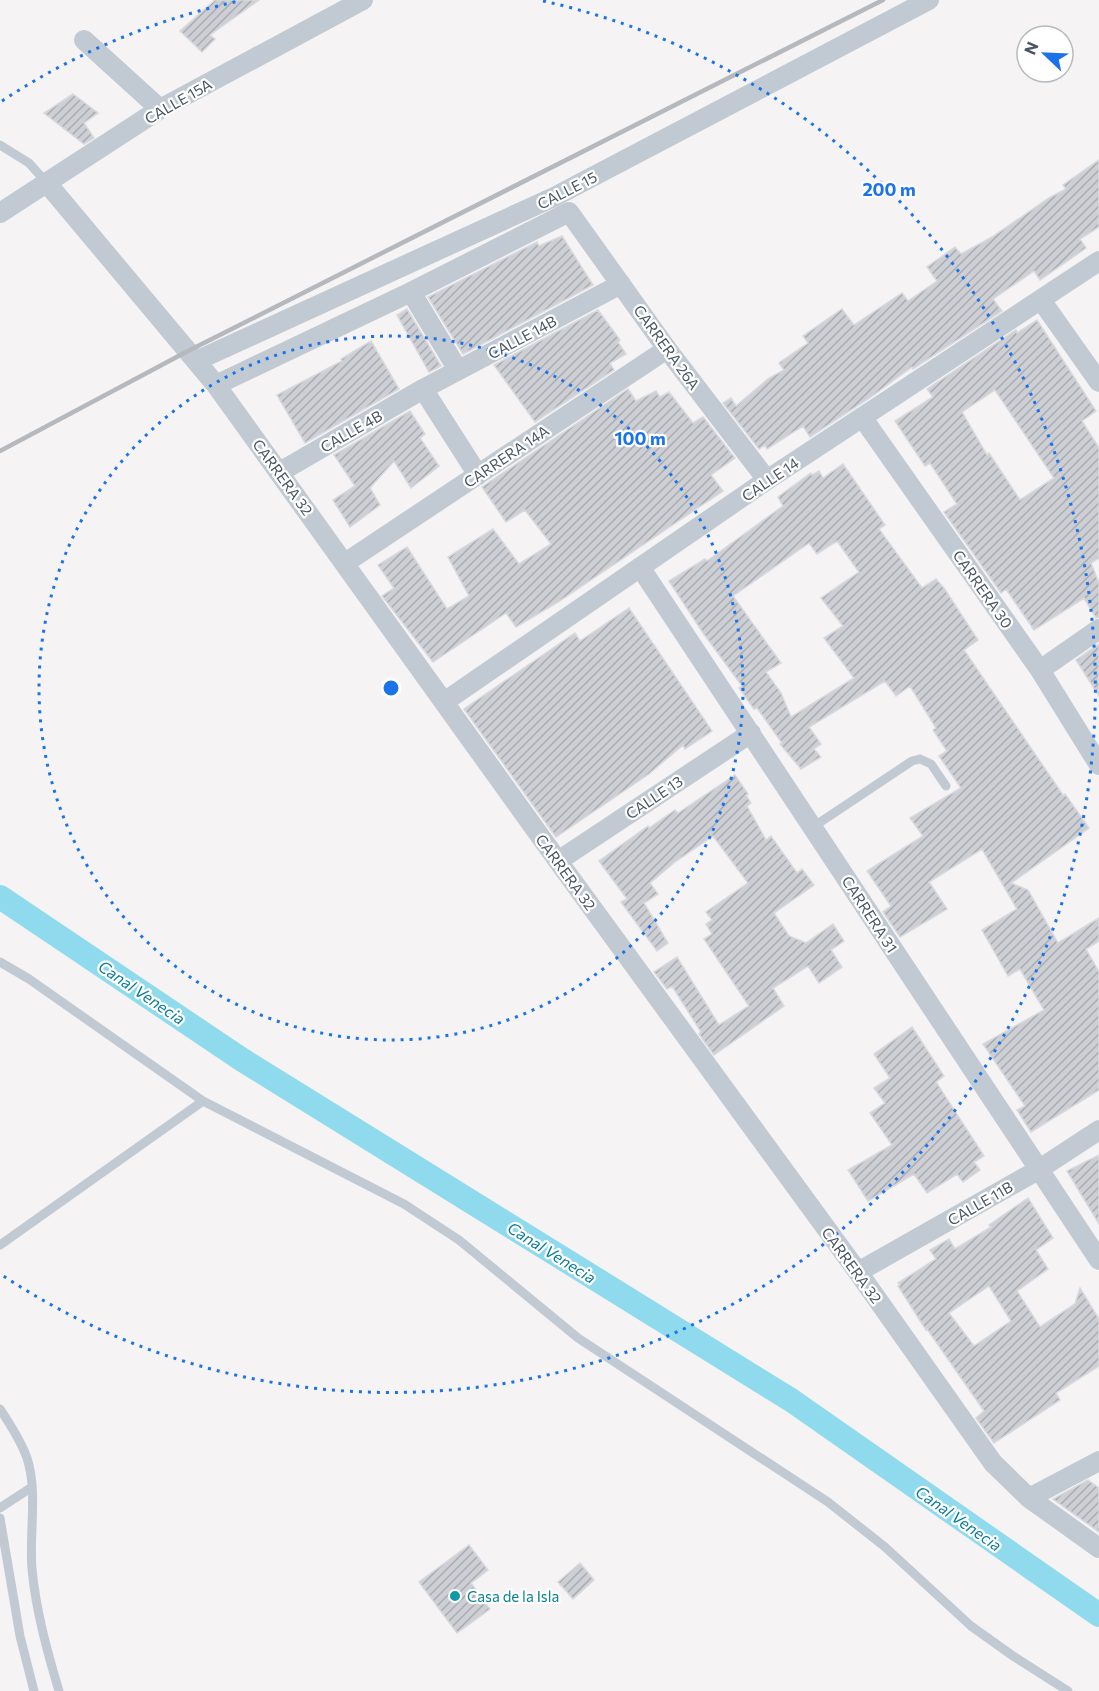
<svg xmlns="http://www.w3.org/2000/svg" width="1099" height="1691" viewBox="0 0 1099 1691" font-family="Commissioner,sans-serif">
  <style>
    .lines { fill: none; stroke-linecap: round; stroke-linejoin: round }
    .canal { stroke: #90daee; stroke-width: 24 }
    .building { fill: url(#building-hatch); stroke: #d7d9de; stroke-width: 1.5; fill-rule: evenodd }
    .lane { stroke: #c1cad2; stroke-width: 9 }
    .street { stroke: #c1cad2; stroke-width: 20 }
    .rail { stroke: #b5b8bd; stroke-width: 4.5 }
    .ring { fill: none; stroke: #1a73e8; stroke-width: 3; stroke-dasharray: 3 6 }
    .culture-dot { fill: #0f9aa8; stroke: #fff; stroke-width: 2 }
    .labels { text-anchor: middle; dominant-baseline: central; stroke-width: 4.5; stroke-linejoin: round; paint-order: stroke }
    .street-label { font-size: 15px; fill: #4a5661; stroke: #fff }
    .culture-label { font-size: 15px; fill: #0d838f; stroke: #fff; text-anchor: start }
    .water-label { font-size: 16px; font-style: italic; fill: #0c7c9b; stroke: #fff }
    .centre { fill: #1a73e8; stroke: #fff; stroke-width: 3 }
    .ring-label { font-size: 18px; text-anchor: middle; font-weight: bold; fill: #1a73e8; stroke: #fff; stroke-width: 4.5; stroke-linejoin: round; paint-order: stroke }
  </style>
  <defs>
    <pattern id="building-hatch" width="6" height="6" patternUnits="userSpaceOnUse" patternTransform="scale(1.5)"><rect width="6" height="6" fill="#cdcfd5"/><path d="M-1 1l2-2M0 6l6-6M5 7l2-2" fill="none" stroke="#a8abb0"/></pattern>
  </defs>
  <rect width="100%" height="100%" fill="#f5f3f3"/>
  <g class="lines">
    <path class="canal" d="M0 897 241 1059 791 1400 1099 1615"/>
  </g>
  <path class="building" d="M215 0H259L210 35 215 39 202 52 180 31Z
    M73 94 98 113 84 123 94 138 84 144 44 113Z
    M1099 160V227L1080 239 1086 248 1040 280 1034 271 993 299 1002 311 913 369 912 367 871 397 810 437 803 426 767 449 765 445 759 449 723 403 731 398 736 406 769 378 784 370 779 363 808 343 803 336 842 309 854 325 902 293 908 301 937 281 927 267 955 247 961 254 992 237 1049 198 1066 189 1063 185Z
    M562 236 593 285 463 354 428 297 537 242 539 246Z
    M407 309 441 366 429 372 397 315Z
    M598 310 620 340 618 342 626 354 610 363 614 370 535 422 494 365Z
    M1037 320 1096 411 1082 421 1099 448V558L1091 563 1099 583V617L1096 618 1084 598 1034 630 1006 589 1001 593 944 512 957 504 930 463 925 466 895 421 933 397 927 389 1016 330 1017 333ZM995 390 1054 478 1020 500 989 453 987 455 962 412Z
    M371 341 399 389 305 443 277 395 342 361 341 359Z
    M628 389 636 401 656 391 660 397 669 392 693 423 703 417 735 458 711 475 723 491 558 602 516 627 506 613 433 662 382 596 394 588 378 565 407 547 447 609 469 596 448 557 493 529 519 564 551 544 525 510 506 522 482 487Z
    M410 411 425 434 420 438 439 466 411 488 394 461 370 488 380 505 350 527 333 500 355 486 334 455Z
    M843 464 885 525 879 529 922 588 936 579 944 588 978 640 964 650 1063 795 1065 794 1089 828 1011 883 1028 890 1058 943 1099 918V941L1086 949 1099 972V1090L1031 1132 1017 1110 1025 1106 983 1044 1044 1010 1020 969 1008 976 982 930 1017 909 982 849 929 882 947 909 900 937 883 912 891 906 867 871 923 836 910 818 961 788 939 756 947 751 933 730 936 728 910 686 896 696 885 681 809 727 821 744 814 749 821 757 801 769 780 744 782 743 757 708 754 709 739 688 742 686 703 633 669 581 705 559 707 561 783 506 778 497 811 473 812 475 819 471 823 478ZM837 541 859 572 821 598 843 626 824 638 854 678 791 717 781 693 766 672 781 663 733 596 809 543 817 554Z
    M629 608 712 731 685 749 683 745 649 774 556 837 464 709 575 633 580 641Z
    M1099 644V696L1076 660Z
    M735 775 748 794 746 795 751 803 747 806 766 840 771 836 797 873 802 869 814 885 774 913 789 936 806 943 833 924 844 941 831 950 842 967 819 983 808 966 773 988 784 1006 714 1055 699 1034 701 1032 672 986 667 989 654 972 677 957 719 1025 749 1006 704 939 712 934 706 924 712 920 706 912 748 883 713 836 675 862 650 883 658 894 644 903 668 943 657 951 621 902 627 899 599 861 648 826 649 828 675 810 678 813Z
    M912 1027 944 1076 936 1082 984 1156 974 1162 980 1170 963 1182 957 1174 927 1193 914 1174 868 1201 848 1170 892 1145 870 1113 885 1103 874 1088 890 1078 874 1054Z
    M1099 1155V1224L1067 1171Z
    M1028 1198 1053 1238 1036 1250 1048 1269 1017 1291 1040 1327 1075 1304 1080 1288 1099 1319V1366L1056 1393 1060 1400 994 1443 976 1418 984 1411 927 1329 926 1330 898 1286 900 1285 898 1283 936 1259 930 1250 949 1239 955 1249 991 1227 989 1225ZM989 1286 1011 1321 974 1346 949 1313Z
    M1088 1480 1099 1488V1532L1053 1499Z
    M469 1545 488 1570 471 1583 490 1609 457 1633 419 1582Z
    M580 1563 594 1580 573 1599 558 1582Z"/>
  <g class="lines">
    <path class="lane" d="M0 145 29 163 46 182
      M813 827 912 761 920 759 931 764 946 786
      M0 962 29 979 203 1101 404 1204 459 1240 578 1338 828 1502 885 1547 971 1626 1013 1656 1068 1691
      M0 1245 203 1101
      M0 1409C10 1424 21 1441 27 1458 38 1491 29 1534 32 1569 36 1611 47 1651 59 1691
      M0 1508 32 1487
      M0 1518 20 1636 34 1691"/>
    <path class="street" d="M84 40 160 109
      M46 182 216 385 558 861 858 1272 993 1463 1029 1498 1099 1548
      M0 213 160 109 363 0
      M411 292 458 370
      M1041 300 1099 382
      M196 361 554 197 929 0
      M216 385 411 292 569 212 667 349 767 480
      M423 389 478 475
      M862 417 1040 670 1099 765
      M280 472 423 389 621 284
      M345 563 667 349
      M640 567 1099 1260
      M1040 670 1099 629
      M444 702 767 480 1099 261
      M558 861 751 733
      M858 1272 1038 1170 1099 1130
      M1029 1498 1099 1461"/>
    <path class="rail" d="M0 451 188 351 883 0"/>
  </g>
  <g class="ring">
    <circle cx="391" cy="688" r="352"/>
    <path d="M2 101A704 704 0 0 1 239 1M543 1A704 704 0 1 1 2 1275"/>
  </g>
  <circle class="culture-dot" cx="455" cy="1596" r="6"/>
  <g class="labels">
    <g class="street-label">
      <text transform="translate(178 101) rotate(-30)">CALLE 15A</text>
      <text transform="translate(567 190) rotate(-27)">CALLE 15</text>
      <text transform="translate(522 337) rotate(-28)">CALLE 14B</text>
      <text transform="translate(667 347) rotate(54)">CARRERA 26A</text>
      <text transform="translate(351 431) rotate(-30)">CALLE 4B</text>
      <text transform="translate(506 456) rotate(-34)">CARRERA 14A</text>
      <text transform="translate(283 477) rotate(54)">CARRERA 32</text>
      <text transform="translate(770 479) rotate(-34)">CALLE 14</text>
      <text transform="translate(983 589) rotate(55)">CARRERA 30</text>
      <text transform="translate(654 797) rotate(-34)">CALLE 13</text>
      <text transform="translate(566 872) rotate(54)">CARRERA 32</text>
      <text transform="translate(870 914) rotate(57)">CARRERA 31</text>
      <text transform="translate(980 1203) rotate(-30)">CALLE 11B</text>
      <text transform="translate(852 1265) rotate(54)">CARRERA 32</text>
    </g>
    <g class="culture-label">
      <text x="467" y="1596">Casa de la Isla</text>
    </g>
    <g class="water-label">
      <text transform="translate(142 992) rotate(34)">Canal Venecia</text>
      <text transform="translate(552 1252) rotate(32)">Canal Venecia</text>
      <text transform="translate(959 1518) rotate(35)">Canal Venecia</text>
    </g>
  </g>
  <circle cx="391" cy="688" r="9" class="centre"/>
  <g class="ring-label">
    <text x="889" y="196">200 m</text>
    <text x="640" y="445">100 m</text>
  </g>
  <g transform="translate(1045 54) rotate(293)"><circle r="28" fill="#ffffff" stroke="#b7bbc0" stroke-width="1.5"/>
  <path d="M0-4.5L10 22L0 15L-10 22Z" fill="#1a73e8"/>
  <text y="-9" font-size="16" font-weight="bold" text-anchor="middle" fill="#4a5661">N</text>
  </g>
</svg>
